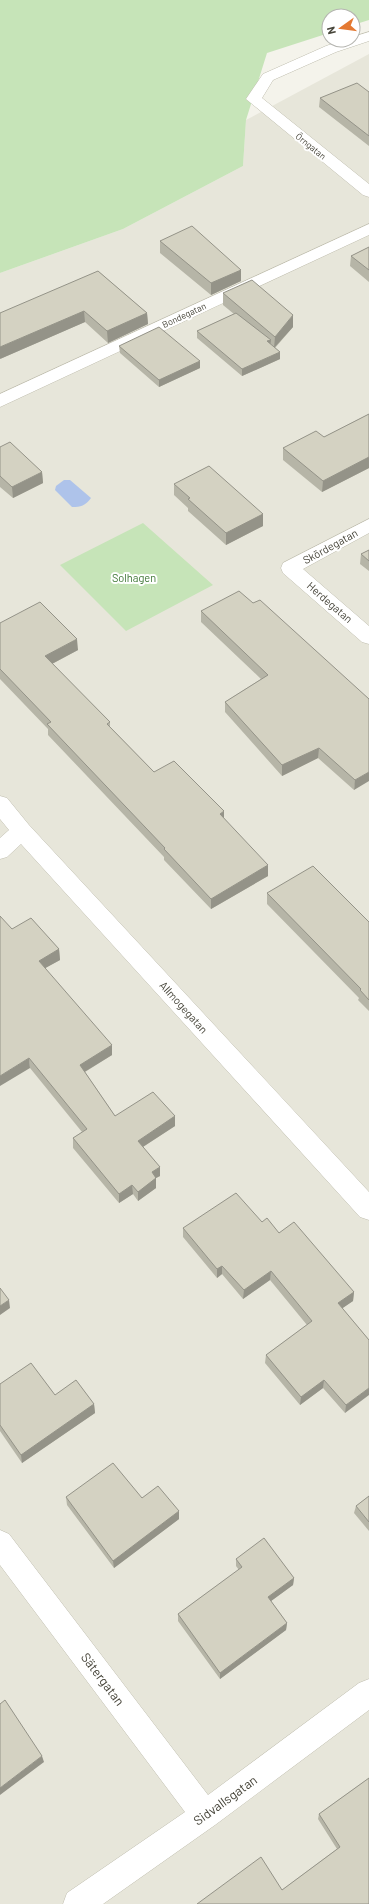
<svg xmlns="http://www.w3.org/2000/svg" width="369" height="1904" viewBox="0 0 369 1904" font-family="Barlow,sans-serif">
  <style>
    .residential { fill: #e7e6da }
    .green { fill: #c6e4b8 }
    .water { fill: #aec3ea }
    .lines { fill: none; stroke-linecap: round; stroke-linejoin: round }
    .street-casing { stroke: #bfbdae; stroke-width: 1 }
    .street { fill: #fff; fill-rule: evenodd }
    .wall { fill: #b6b5a7 }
    .shaded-wall { fill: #949388 }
    .building { fill: #d4d2c2; stroke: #949388 }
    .labels { text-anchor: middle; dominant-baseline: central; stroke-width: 4; stroke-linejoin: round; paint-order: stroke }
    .far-street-label { font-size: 9px; fill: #47453a; stroke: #fff }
    .street-label { font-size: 11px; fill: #47453a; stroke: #fff }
    .park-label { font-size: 11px; fill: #3b7432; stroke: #fff }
    .near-street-label { font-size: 13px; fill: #47453a; stroke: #fff }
  </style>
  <rect width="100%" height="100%" fill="#f4f3eb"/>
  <path class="residential" d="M369 54V1904H0V273L123 229 243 166 246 120Z"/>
  <path class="green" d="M0 0H369V20L353 25V16H329V33L267 53 246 120 243 166 123 229 0 273Z
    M143 523 213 585 126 631 60 565Z"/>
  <path class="water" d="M64 480H70L91 498C85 506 81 507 72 507L55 490 56 486Z"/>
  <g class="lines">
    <g class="street-casing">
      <path id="street" d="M369 32V41L336 52 273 80 262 98 369 184V197L363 195 246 99 263 74 326 46 343 40H353V37Z
        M369 224V235L0 407V394Z
        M369 519V533L303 569 369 626V644L362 642 283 573 281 568 283 563Z
        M0 796 7 798 29 825 369 1192V1220L360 1217 21 844 7 857 0 859V838L9 830 0 819Z
        M0 1530 9 1534 208 1795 359 1683 369 1679V1710L215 1825 103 1904H63L67 1893 185 1812 0 1565Z"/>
    </g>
    <use href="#street" class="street"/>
  </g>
  <path class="wall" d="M369 92V146L319 107 320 98Z
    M160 241 241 270V281L211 295 160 253Z
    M369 247V282L350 266 351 256Z
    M98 271 147 313 148 324 108 343 85 322 0 359Z
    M223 293 293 327 275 348 280 352V359L242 376 197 338V331L234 314 223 305Z
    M119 346 200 368 159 387 120 353Z
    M369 414V468L322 492 283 460V448L324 437Z
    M0 447 42 472 43 483 13 498 0 487Z
    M174 484 263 514V526L226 545 188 511V508L174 495Z
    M369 550V571L360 564 361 554Z
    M253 603 369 699 354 790 318 758 282 776 225 712V702L261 679 201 622V611Z
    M0 623 78 650 52 664 110 722V727L154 772 224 818 268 876 211 909 164 860V857L48 735V729L0 679Z
    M267 893 369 922V1011L358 1000 359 998 267 904Z
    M12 929 59 949 60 960 45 968 112 1055 85 1072 115 1116H175V1126L143 1147 160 1176 156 1178V1188L138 1201 133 1194 119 1203 73 1148V1138L82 1132 30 1068Z
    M262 1222 279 1233 354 1292 353 1301 342 1308 369 1340 345 1413 323 1388 300 1405 265 1363 266 1355 307 1325 270 1280 243 1299 222 1274 217 1278 183 1237V1228Z
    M0 1384 55 1395 94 1404 95 1413 22 1463 0 1431Z
    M369 1496V1531L354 1513 356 1506Z
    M66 1497 142 1498 179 1519 114 1568 67 1505Z
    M236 1559 294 1578 293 1585 271 1601 287 1623 286 1630 220 1679 178 1621V1614L239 1570 236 1566Z
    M369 1778V1904L282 1890 337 1849 318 1819 319 1814Z"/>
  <path class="shaded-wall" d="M241 270V281L211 295V283Z
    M84 311 85 322 0 359V347Z
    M147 313 148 324 108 343 107 331Z
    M293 315V327L274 348 275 337Z
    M271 340 270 347 267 341Z
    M280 352V359L242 376V369Z
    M200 361V368L159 387V380Z
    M369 457V468L322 492 323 481Z
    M42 472 43 483 13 498 12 487Z
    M263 514V526L226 545V533Z
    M77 639 78 650 46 667 45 656Z
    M319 748 318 758 282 776V765Z
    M369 772V781L354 790 355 780Z
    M224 811V822L220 814Z
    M268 865V876L211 909V899Z
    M59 949 60 960 40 971 39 961Z
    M112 1045V1055L81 1074 80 1065Z
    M29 1058 30 1068 0 1086V1076Z
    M175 1116V1126L138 1150V1141Z
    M160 1167V1176L156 1178V1188L138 1201V1192L152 1172Z
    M132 1185 133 1194 119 1203V1194Z
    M222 1266V1274L217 1278V1269Z
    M271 1271 270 1280 243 1299 244 1290Z
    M354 1292 353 1301 337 1312 338 1303Z
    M9 1300 10 1308 0 1315V1306Z
    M324 1380 323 1388 300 1405 301 1397Z
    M369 1388V1395L345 1413 346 1405Z
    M94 1404 95 1413 22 1463 21 1455Z
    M179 1511V1519L114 1568 113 1561Z
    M294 1578 293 1585 267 1604 268 1597Z
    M287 1623 286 1630 220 1679V1673Z
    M42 1756 44 1762 0 1795V1788Z"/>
  <path class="building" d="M357 83 369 92V136L320 98Z
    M192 226 241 270 211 283 160 241Z
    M369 247V270L351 256Z
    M98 271 147 313 107 331 84 311 0 347V313Z
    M252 280 293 315 275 337 223 293Z
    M236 313 271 340 267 341 280 352 242 369 197 331Z
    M159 327 200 361 159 380 119 346Z
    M369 414V457L323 481 283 448 316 431 324 437Z
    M10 442 42 472 12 487 0 476V447Z
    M209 466 263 514 226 533 188 499 190 498 174 484Z
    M369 550V561L361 554Z
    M239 591 253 603 260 600 369 699V772L355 780 319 748 282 765 225 702 268 675 201 611Z
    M40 602 77 639 45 656 110 722 107 724 154 772 174 761 224 811 220 814 268 865 211 899 164 849 165 848 47 724 51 722 0 669V623Z
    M313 866 369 922V1000L360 990 361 989 267 893Z
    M0 916 12 929 31 918 59 949 39 961 112 1045 80 1065 115 1116 153 1092 175 1116 138 1141 160 1167 152 1172 156 1178 138 1192 132 1185 119 1194 73 1138 87 1129 29 1058 0 1076Z
    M236 1193 262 1222 267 1218 279 1233 294 1222 354 1292 338 1303 369 1340V1388L346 1405 324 1380 301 1397 266 1355 312 1321 271 1271 244 1290 222 1266 217 1269 183 1228Z
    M0 1288 9 1300 0 1306Z
    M31 1363 55 1395 76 1380 94 1404 21 1455 0 1425V1384Z
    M113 1463 142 1498 158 1486 179 1511 113 1561 66 1497Z
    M369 1496V1522L356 1506Z
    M264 1538 294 1578 268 1597 287 1623 220 1673 178 1614 242 1567 236 1559Z
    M5 1700 42 1756 0 1788V1704Z
    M369 1778V1904H197L261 1857 282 1890 340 1847 319 1814Z"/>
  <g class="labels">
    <g class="far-street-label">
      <text transform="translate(311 146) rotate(39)">Örngatan</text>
      <text transform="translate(184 315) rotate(-25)">Bondegatan</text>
    </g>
    <g class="street-label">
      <text transform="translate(330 546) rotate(-29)">Skördegatan</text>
      <text transform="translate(330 602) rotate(41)">Herdegatan</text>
      <text transform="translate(184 1007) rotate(48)">Allmogegatan</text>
    </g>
    <g class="park-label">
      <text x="134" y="577">Solhagen</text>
    </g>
    <g class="near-street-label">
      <text transform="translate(103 1679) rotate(53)">Sätergatan</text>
      <text transform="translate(225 1800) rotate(-36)">Sidvallsgatan</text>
    </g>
  </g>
  <g transform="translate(341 28) rotate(256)"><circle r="19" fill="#ffffff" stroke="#b5b5b0"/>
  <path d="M0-3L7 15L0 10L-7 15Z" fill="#e47932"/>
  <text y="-6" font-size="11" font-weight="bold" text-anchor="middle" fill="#47453a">N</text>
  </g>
</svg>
